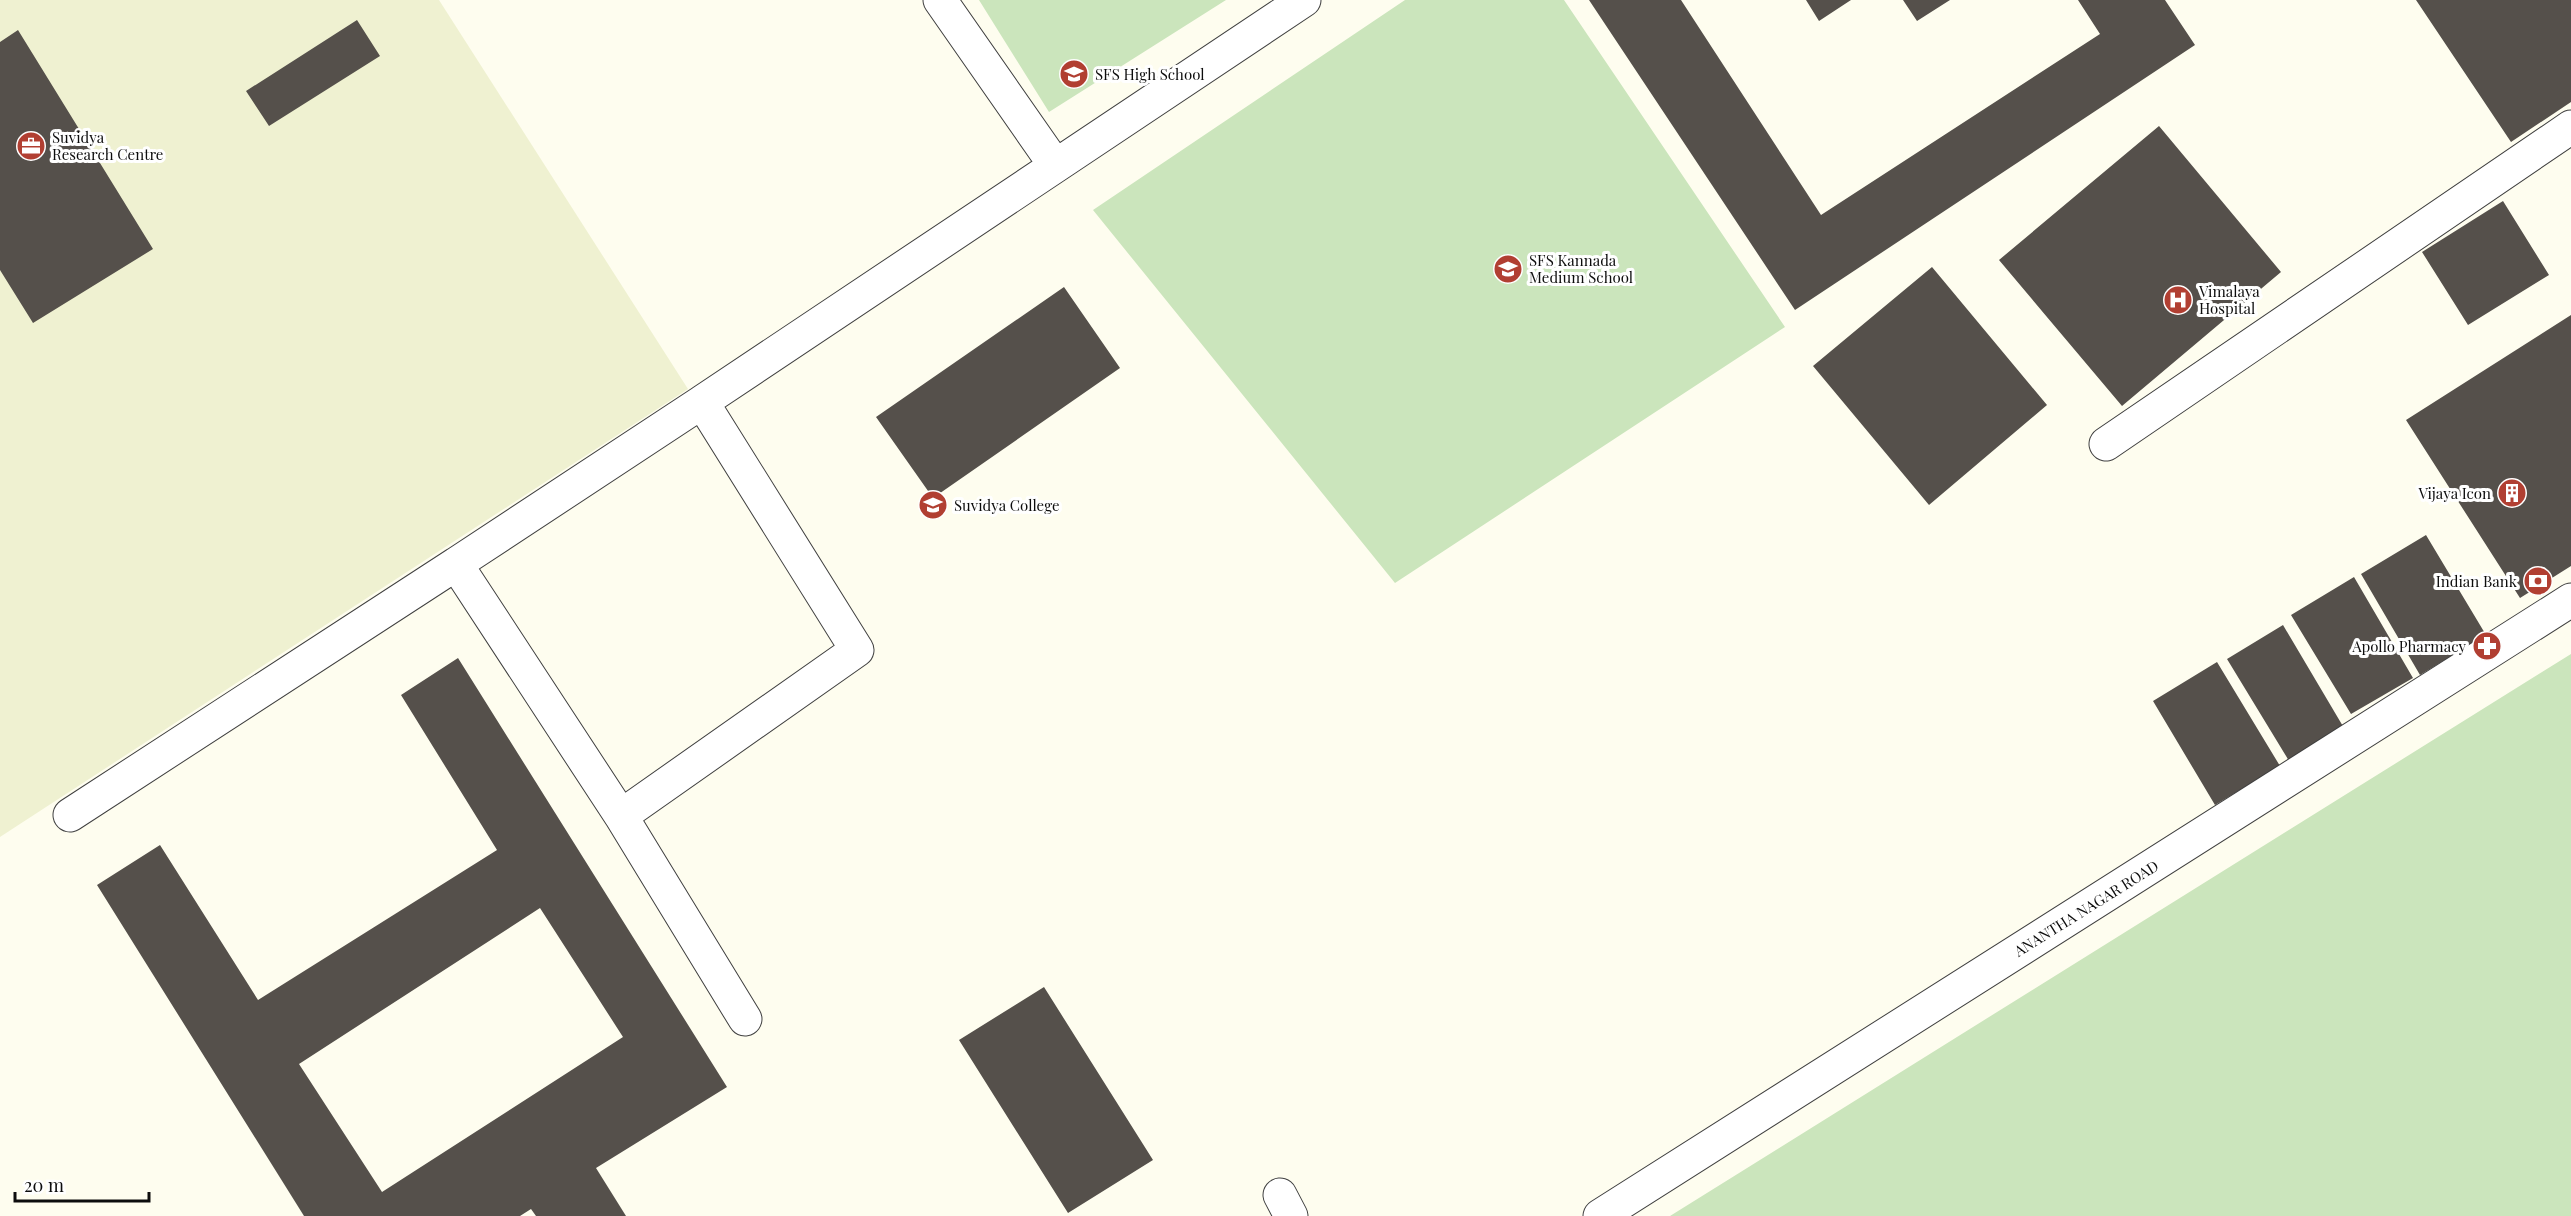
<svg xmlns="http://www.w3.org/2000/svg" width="2571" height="1216" viewBox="0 0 2571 1216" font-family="'Playfair Display',serif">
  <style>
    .farmland { fill: #eff1d1 }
    .green { fill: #cbe5bc }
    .building { fill: #55504b; fill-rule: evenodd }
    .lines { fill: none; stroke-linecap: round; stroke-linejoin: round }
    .minor-casing { stroke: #404040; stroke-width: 35 }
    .minor { stroke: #fff; stroke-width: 33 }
    .labels { text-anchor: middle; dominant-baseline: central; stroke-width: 6; stroke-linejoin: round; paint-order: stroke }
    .poi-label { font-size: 15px; fill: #0d0d0d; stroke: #fff; text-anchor: start }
    .street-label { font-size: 15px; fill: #0d0d0d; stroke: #fff }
  </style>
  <rect width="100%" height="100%" fill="#fefdef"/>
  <path class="farmland" d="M0 0H439L688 389 0 837Z"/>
  <path class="green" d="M979 0H1226L1049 112Z
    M1405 0H1564L1785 327 1395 583 1093 210Z
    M2571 654V1216H1670Z"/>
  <path class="building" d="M1589 0H1681L1821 215 2100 34 2078 0H2165L2195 45 1795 310Z
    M1806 0H1851L1819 21Z
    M1903 0H1950L1917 21Z
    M2416 0H2571V102L2511 142Z
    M357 20 380 56 269 126 246 91Z
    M18 30 153 249 33 323 0 270V42Z
    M2159 126 2281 272 2122 406 1999 260Z
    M2503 201 2549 275 2468 325 2422 252Z
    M1932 267 2047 405 1929 505 1813 366Z
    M1064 287 1120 368 933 498 876 417Z
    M2571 315V566L2520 598 2406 420Z
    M2426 535 2486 635 2420 675 2361 574Z
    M2354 577 2413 678 2351 714 2291 615Z
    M2283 625 2344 728 2289 761 2227 659Z
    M458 658 727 1087 596 1168 626 1216H536L531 1209 520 1216H304L97 885 160 845 258 1000 497 850 401 695ZM540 908 623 1037 382 1192 299 1064Z
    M2217 662 2280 766 2215 805 2153 701Z
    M1044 987 1153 1160 1068 1213 959 1040Z"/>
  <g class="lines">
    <g class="minor-casing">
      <path id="minor" d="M940 0 1055 165
        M2106 444 2571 127
        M70 815 456 564
        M621 816 456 564 702 402
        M745 1019 621 816 857 650 702 402 1304 0
        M1280 1195 1291 1216
        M1600 1216 2571 600"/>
    </g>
    <use href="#minor" class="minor"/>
  </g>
  <defs>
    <g id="school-disc" transform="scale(1.5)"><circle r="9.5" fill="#b13f32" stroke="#fff"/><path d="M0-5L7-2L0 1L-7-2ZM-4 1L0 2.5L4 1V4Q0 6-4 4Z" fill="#fff"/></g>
    <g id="office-disc" transform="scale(1.5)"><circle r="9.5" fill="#b13f32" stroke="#fff"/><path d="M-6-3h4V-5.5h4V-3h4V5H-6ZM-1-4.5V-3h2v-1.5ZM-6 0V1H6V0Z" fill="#fff"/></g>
    <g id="hospital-disc" transform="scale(1.5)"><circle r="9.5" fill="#b13f32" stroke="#fff"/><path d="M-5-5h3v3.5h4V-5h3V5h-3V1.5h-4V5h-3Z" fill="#fff"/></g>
    <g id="building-disc" transform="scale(1.5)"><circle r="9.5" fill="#b13f32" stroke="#fff"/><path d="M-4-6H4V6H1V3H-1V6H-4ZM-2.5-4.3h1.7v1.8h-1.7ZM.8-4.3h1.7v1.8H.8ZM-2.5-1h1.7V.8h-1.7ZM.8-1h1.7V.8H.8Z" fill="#fff"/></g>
    <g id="university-disc" transform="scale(1.5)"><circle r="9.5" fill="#b13f32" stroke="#fff"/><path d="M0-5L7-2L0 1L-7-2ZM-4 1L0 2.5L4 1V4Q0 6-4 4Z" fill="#fff"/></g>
    <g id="bank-disc" transform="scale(1.5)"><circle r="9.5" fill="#b13f32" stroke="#fff"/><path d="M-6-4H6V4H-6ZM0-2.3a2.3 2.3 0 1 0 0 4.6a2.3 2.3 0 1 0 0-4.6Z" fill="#fff"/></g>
    <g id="pharmacy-disc" transform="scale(1.5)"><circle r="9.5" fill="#b13f32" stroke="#fff"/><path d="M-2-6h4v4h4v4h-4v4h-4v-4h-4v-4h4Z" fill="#fff"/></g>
  </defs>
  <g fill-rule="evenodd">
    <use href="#school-disc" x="1074" y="74"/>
    <use href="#office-disc" x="31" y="146"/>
    <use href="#school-disc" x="1508" y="269"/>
    <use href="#hospital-disc" x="2178" y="300"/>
    <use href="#building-disc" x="2512" y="493"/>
    <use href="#university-disc" x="933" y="505"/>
    <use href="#bank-disc" x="2538" y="581"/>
    <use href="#pharmacy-disc" x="2487" y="646"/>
  </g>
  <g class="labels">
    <g class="poi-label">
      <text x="1095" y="74">SFS High School</text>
      <text x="52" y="137">Suvidya<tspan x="52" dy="17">Research Centre</tspan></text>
      <text x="1529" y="260">SFS Kannada<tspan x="1529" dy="17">Medium School</tspan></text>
      <text x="2199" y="291">Vimalaya<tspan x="2199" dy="17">Hospital</tspan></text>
      <text x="2491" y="493" text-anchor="end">Vijaya Icon</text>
      <text x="954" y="505">Suvidya College</text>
      <text x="2517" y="581" text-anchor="end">Indian Bank</text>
      <text x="2466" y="646" text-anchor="end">Apollo Pharmacy</text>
    </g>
    <g class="street-label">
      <text transform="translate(2086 908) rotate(-32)">ANANTHA NAGAR ROAD</text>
    </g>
  </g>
  <path d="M15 1192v9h134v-9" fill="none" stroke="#0d0d0d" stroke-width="3"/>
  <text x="24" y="1192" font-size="18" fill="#0d0d0d" stroke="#ffffff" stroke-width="4.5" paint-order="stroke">20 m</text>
</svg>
